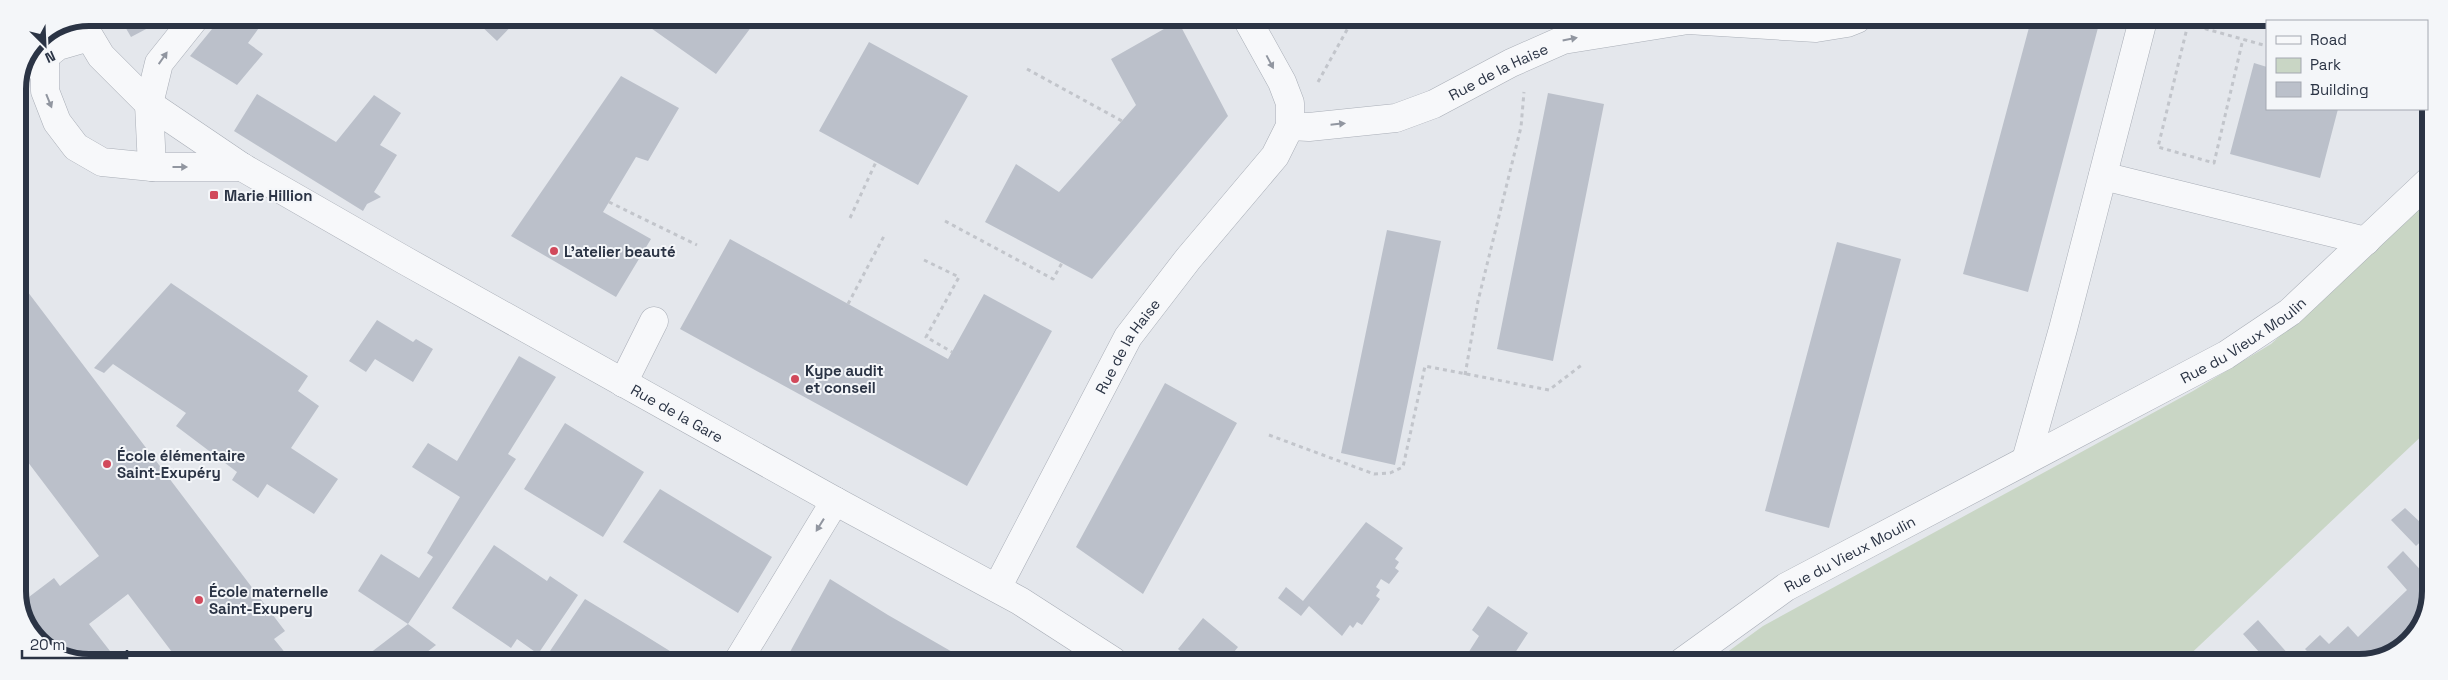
<svg xmlns="http://www.w3.org/2000/svg" width="2448" height="680" viewBox="0 0 2448 680" font-family="'Space Grotesk',sans-serif">
  <style>
    .green { fill: #c9d6c5 }
    .building { fill: #bbc0ca }
    .lines { fill: none; stroke-linecap: round; stroke-linejoin: round }
    .minor-casing { stroke: #a9aeb7; stroke-width: 29 }
    .path { stroke: #c2c5cb; stroke-width: 3; stroke-dasharray: 4 4; stroke-linecap: butt }
    .minor { stroke: #f7f8fa; stroke-width: 28 }
    .oneway { fill: #9196a0 }
    .poi-dot { fill: #d1495b; stroke: #f4f6f9; stroke-width: 2 }
    .labels { text-anchor: middle; dominant-baseline: central; stroke-width: 4; stroke-linejoin: round; paint-order: stroke }
    .street-label { font-size: 15px; fill: #2b3445; stroke: #f4f6f9 }
    .poi-label { font-size: 15px; font-weight: bold; fill: #2b3445; stroke: #f4f6f9; text-anchor: start }
    .rim { fill: none; stroke: #2b3445; stroke-width: 6 }
  </style>
  <rect width="100%" height="100%" fill="#e4e7ec"/>
  <path class="green" d="M2430 199 2429 429 2182 662H1730L1726 653 1763 626 2193 391 2271 344Z"/>
  <path class="building" d="M120 18H167L131 37Z
    M221 18H260L264 21 248 43 263 54 237 85 190 56Z
    M464 18H519L497 41 477 22 473 27Z
    M653 18H758L716 74 648 26Z
    M2031 20H2083L2099 24 2028 292 1963 274Z
    M1178 21 1228 116 1092 279 985 222 1016 164 1059 192 1136 105 1111 59Z
    M869 42 968 96 918 185 819 131Z
    M2254 63 2267 67V109H2338L2320 178 2230 154Z
    M621 76 679 108 648 161 636 157 603 212 651 239 616 297 511 236Z
    M1548 93 1604 104 1553 361 1497 349Z
    M257 94 336 142 374 95 401 113 380 145 397 155 374 192 381 197 367 204 363 211 234 131Z
    M1387 230 1441 241 1395 465 1341 453Z
    M730 239 948 359 984 294 1052 331 967 486 680 329Z
    M1837 242 1901 259 1829 528 1765 511Z
    M18 279 285 631 274 639 291 660H178L128 594 89 624 117 660H71L35 638 21 603 54 578 60 586 99 556 18 449Z
    M171 283 308 376 298 391 319 406 291 448 338 479 314 514 267 484 258 498 232 480 237 472 176 426 186 413 113 364 104 373 94 368Z
    M377 320 413 342 416 339 433 349 413 382 375 359 366 372 349 361Z
    M519 356 556 377 508 454 516 459 408 624 436 645 417 660H361L408 624 358 591 381 554 419 578 433 557 427 553 460 497 412 467 428 443 457 461Z
    M1165 383 1237 423 1143 594 1076 547Z
    M565 423 644 472 603 537 524 489Z
    M660 489 772 557 738 613 623 542Z
    M2405 508 2420 522 2429 514 2428 535 2416 546 2391 520Z
    M1366 522 1403 548 1395 559 1399 562 1395 568 1399 571 1389 584 1381 579 1376 587 1380 590 1376 596 1380 599 1362 625 1357 622 1353 628 1350 625 1342 636 1309 606 1301 616 1278 598 1286 587 1303 601Z
    M494 545 547 581 550 576 578 595 538 654 517 639 511 648 452 608Z
    M2403 551 2428 578V592L2419 601 2427 610 2404 646 2359 662H2317L2305 649 2320 635 2329 644 2348 626 2358 637 2407 590 2387 567Z
    M830 579 888 615 968 661H785Z
    M585 599 636 630 686 661H566L550 651Z
    M1488 606 1528 633 1511 659 1509 658 1506 662H1452L1456 656 1463 661 1479 636 1472 630Z
    M1203 618 1238 647 1227 661H1192L1178 649Z
    M2258 620 2291 657 2286 662H2268L2243 634Z"/>
  <g class="lines">
    <g class="minor-casing">
      <g id="minor">
        <path id="s1" d="M80 21 101 56 149 104 242 167 404 260 835 501 1020 601 1113 661"/>
        <path d="M45 36V91L57 122 76 147 102 162 152 167H242"/>
        <path d="M34 65 58 46 89 37"/>
        <path id="s2" d="M1290 126 1309 127 1396 118 1434 104 1511 63 1563 40 1688 20 1816 28 1847 23 1857 19"/>
        <path d="M152 167 149 104 159 63 195 18"/>
        <path d="M2103 176 2366 241"/>
        <path d="M623 383 654 321"/>
        <path d="M2026 460 2063 329 2143 20"/>
        <path id="s3" d="M997 588 1128 337 1188 259 1275 156 1290 126V103L1282 82 1247 19"/>
        <path d="M738 661 835 501"/>
        <path id="s4" d="M1682 662 1786 587 2226 355 2290 312 2430 180"/>
      </g>
    </g>
    <path class="path" d="M2174 20 2267 46
      M2316 21 2317 20
      M2188 24 2158 147 2214 163 2243 39
      M1027 69 1122 121
      M1318 82 1353 19
      M2427 92 2430 93
      M609 202 697 245
      M850 218 876 162
      M945 221 1053 279 1062 263
      M924 260 959 277 926 337 952 352
      M848 304 884 236
      M1465 375 1478 301 1521 127 1524 92
      M1269 435 1374 474 1390 473 1403 467 1425 366 1549 390 1583 364"/>
    <use href="#minor" class="minor"/>
  </g>
  <defs><path id="oneway-solid" d="M-6-.8H1V-3.2L6.5 0L1 3.2V.8H-6Z" transform="scale(1.25)"/></defs>
  <g class="oneway">
    <use href="#oneway-solid" transform="translate(1570 39) rotate(-11)"/>
    <use href="#oneway-solid" transform="translate(163 58) rotate(-55)"/>
    <use href="#oneway-solid" transform="translate(1270 62) rotate(62)"/>
    <use href="#oneway-solid" transform="translate(49 101) rotate(68)"/>
    <use href="#oneway-solid" transform="translate(1338 124) rotate(-6)"/>
    <use href="#oneway-solid" transform="translate(180 167)"/>
    <use href="#oneway-solid" transform="translate(820 525) rotate(122)"/>
  </g>
  <g class="poi-dot">
    <rect x="209" y="190" width="10" height="10" rx="2.5"/>
    <circle cx="554" cy="251" r="5"/>
    <circle cx="795" cy="379" r="5"/>
    <circle cx="107" cy="464" r="5"/>
    <circle cx="199" cy="600" r="5"/>
  </g>
  <g class="labels">
    <g class="street-label">
      <text stroke="none"><textPath href="#s2" startOffset="219">Rue de la Haise</textPath></text>
      <text stroke="none"><textPath href="#s4" startOffset="648">Rue du Vieux Moulin</textPath></text>
      <text stroke="none"><textPath href="#s3" startOffset="275">Rue de la Haise</textPath></text>
      <text stroke="none"><textPath href="#s1" startOffset="721">Rue de la Gare</textPath></text>
      <text stroke="none"><textPath href="#s4" startOffset="200">Rue du Vieux Moulin</textPath></text>
    </g>
    <g class="poi-label">
      <text x="224" y="195">Marie Hillion</text>
      <text x="564" y="251">L'atelier beauté</text>
      <text x="805" y="370">Kype audit<tspan x="805" dy="17">et conseil</tspan></text>
      <text x="117" y="455">École élémentaire<tspan x="117" dy="17">Saint-Exupéry</tspan></text>
      <text x="209" y="591">École maternelle<tspan x="209" dy="17">Saint-Exupery</tspan></text>
    </g>
  </g>
  <path d="M0 0H2448V680H0ZM89 26H2359A63 63 0 0 1 2422 89V591A63 63 0 0 1 2359 654H89A63 63 0 0 1 26 591V89A63 63 0 0 1 89 26Z" fill="#f4f6f9" fill-rule="evenodd"/>
  <path class="rim" d="M89 26H2359A63 63 0 0 1 2422 89V591A63 63 0 0 1 2359 654H89A63 63 0 0 1 26 591V89A63 63 0 0 1 89 26Z"/>
  <rect x="2266" y="20" width="162" height="90" fill="#f4f6f9" stroke="#a4a8b1"/>
  <rect x="2276" y="36" width="25" height="8" fill="#f7f8fa" stroke="#a4a8b1"/>
  <text x="2310" y="45" font-size="15" fill="#2b3445">Road</text>
  <rect x="2276" y="58" width="25" height="15" fill="#c9d6c5" stroke="#a4a8b1"/>
  <text x="2310" y="70" font-size="15" fill="#2b3445">Park</text>
  <rect x="2276" y="82" width="25" height="15" fill="#bbc0ca" stroke="#a4a8b1"/>
  <text x="2310" y="95" font-size="15" fill="#2b3445">Building</text>
  <g transform="translate(45 45) rotate(156)" stroke="#f4f6f9" stroke-width="4" paint-order="stroke">
  <path d="M0-4L9 19L0 12L-9 19Z" fill="#2b3445"/>
  <text y="-8" font-size="14" font-weight="bold" text-anchor="middle" fill="#2b3445">N</text>
  </g>
  <path d="M22 650v8h105v-8" fill="none" stroke="#2b3445" stroke-width="2.5"/>
  <text x="30" y="650" font-size="15" fill="#2b3445" stroke="#f4f6f9" stroke-width="4" paint-order="stroke">20 m</text>
</svg>
